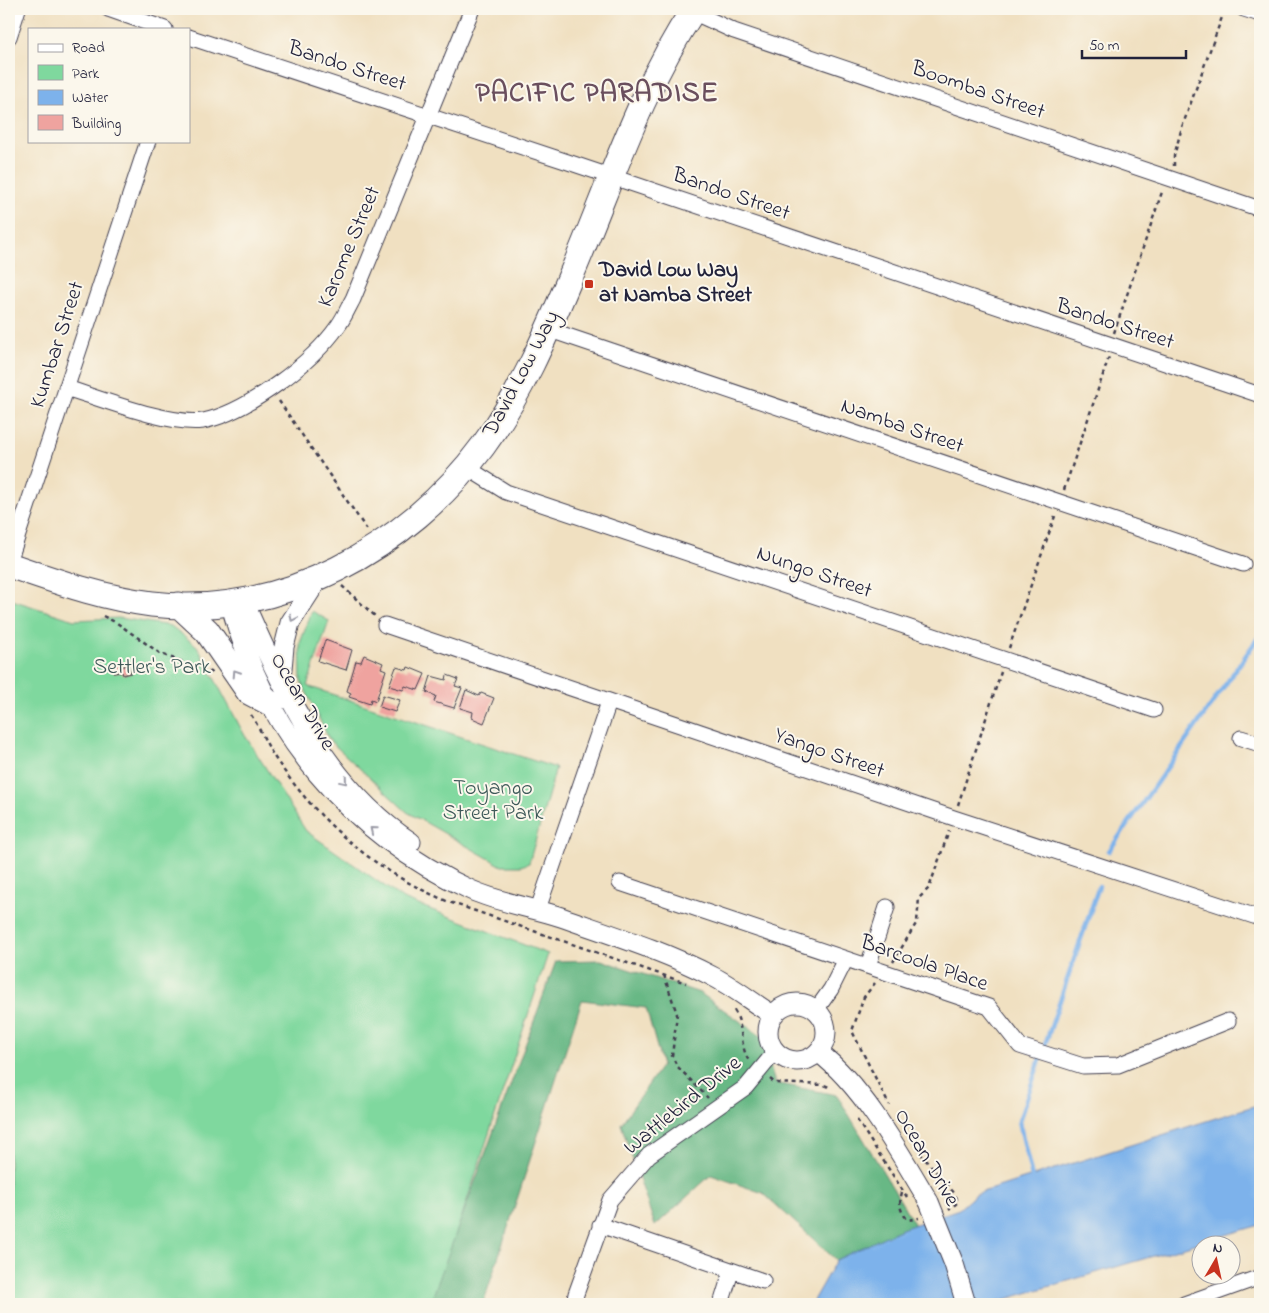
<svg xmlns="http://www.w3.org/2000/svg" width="1269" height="1313" viewBox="0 0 1269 1313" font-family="'Indie Flower',sans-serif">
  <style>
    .green { fill: #7fd89e; stroke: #507d6c }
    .forest { fill: #67b885; stroke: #446d60 }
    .water { fill: #7db2eb; stroke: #506a93 }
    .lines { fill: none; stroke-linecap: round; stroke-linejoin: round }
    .stream { stroke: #7db2eb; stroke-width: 4.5 }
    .building { fill: #efa39f }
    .minor-casing { stroke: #413e4f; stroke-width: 17 }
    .tertiary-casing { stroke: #413e4f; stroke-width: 21 }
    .primary-casing { stroke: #413e4f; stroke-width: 27 }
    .path { stroke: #413e4f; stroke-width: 2.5; stroke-dasharray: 4 4; stroke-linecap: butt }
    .minor { stroke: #fff; stroke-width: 15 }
    .tertiary { stroke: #fff; stroke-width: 19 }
    .primary { stroke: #fff; stroke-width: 25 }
    .tertiary-bridge-casing { stroke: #413e4f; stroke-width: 21; stroke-linecap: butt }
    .tertiary-bridge { stroke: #fff; stroke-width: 19 }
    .oneway { stroke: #9c9ca7 }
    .poi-dot { fill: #c8321e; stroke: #fbf7ec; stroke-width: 2 }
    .labels { text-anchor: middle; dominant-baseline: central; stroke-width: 4; stroke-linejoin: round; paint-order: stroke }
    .street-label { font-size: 22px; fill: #22223b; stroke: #fbf7ec }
    .poi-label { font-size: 22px; font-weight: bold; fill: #22223b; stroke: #fbf7ec; text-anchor: start }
    .park-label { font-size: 22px; fill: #3e5959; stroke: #fbf7ec }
    .district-label { font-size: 28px; font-weight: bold; letter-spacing: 1px; fill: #6a4f5e; stroke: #fbf7ec }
  </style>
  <rect width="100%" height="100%" fill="#fbf7ec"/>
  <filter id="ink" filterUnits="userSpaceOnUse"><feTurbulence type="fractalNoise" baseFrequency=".02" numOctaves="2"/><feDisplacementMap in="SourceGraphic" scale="10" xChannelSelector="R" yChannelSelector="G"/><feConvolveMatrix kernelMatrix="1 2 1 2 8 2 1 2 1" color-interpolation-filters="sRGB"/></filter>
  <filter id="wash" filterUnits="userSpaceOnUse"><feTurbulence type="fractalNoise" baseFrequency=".0096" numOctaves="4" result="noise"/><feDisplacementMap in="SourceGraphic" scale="20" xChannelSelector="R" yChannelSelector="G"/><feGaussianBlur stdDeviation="1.12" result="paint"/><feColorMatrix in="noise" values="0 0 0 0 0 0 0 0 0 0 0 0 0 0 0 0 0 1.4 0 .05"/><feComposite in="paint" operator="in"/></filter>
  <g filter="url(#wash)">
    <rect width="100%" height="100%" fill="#f0e0c1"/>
    <path class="green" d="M9 599 74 620 119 618 171 626 197 646 244 734 306 831 403 899 548 954 433 1304H9Z
      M312 611 329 621 307 686 556 768 529 863 521 866H502L407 812 330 741 301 681 300 643Z"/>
    <path class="forest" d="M601 960 700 993 761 1036 775 1083 837 1095 915 1225 836 1260 763 1193 711 1175 655 1226 621 1124 662 1065 646 1008 582 1000 483 1304H430L556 961Z"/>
    <path class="water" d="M1260 1104V1225L989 1304H811L836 1260 899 1230 959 1209 976 1194Z"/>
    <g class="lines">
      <path class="stream" d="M1109 851 1260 635
        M1033 1182 1019 1121 1099 886"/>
    </g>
    <g id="blocks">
      <path class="building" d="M325 640 352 650 346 670 318 661Z
        M364 655 383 663 381 668 386 670 376 701 371 699 370 704 349 697 351 693 347 691 356 661 361 662Z
        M120 663 121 667 128 665 131 673 123 675 122 672 114 673 112 665Z
        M396 667 407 670 408 667 425 674 418 690 405 686 403 690 389 686Z
        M447 675 458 679 455 686 462 688 454 708 434 702 436 696 426 692 431 676 446 680Z
        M466 690 479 696 481 693 494 698 484 723 472 718 473 712 460 708Z
        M383 695 400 700 395 712 379 707Z"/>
    </g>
  </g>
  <g filter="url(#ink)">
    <use href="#blocks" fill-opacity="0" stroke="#413e4f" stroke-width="1"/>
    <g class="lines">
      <g class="minor-casing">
        <path id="minor" d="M108 9 165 29
          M686 9 734 31 1260 209
          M1244 9 1260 14
          M9 37 18 9
          M189 37 568 162 1260 395
          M547 329 1243 564
          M66 388C99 398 170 426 203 421 246 413 313 362 338 326 344 318 348 308 353 299L472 9
          M466 467 506 492 1154 710
          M9 562 148 141
          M385 625 954 818 1260 918
          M1241 738 1260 744
          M620 883 989 1007 1020 1046 1083 1066 1118 1065 1228 1021
          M538 909 609 702
          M868 966 887 907
          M816 1010 831 989 846 959
          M600 1225 763 1281
          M574 1304 576 1294 610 1200 649 1155 746 1087 775 1052
          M721 1304 731 1272
          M1184 1304 1260 1277"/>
      </g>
      <g class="tertiary-casing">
        <path id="tertiary" d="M243 600C283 690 326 786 411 842
          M230 602C264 732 349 834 471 890 500 903 531 907 561 917 612 935 664 951 712 976 734 987 753 1003 773 1015
          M281 680 284 647 290 623 319 578
          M768 1032a29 29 0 1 1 58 0a29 29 0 1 1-58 0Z
          M818 1052C863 1086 900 1153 929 1202"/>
      </g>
      <g class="primary-casing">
        <path id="primary" d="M9 565C56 581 102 598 152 604 280 619 408 548 483 446 520 396 546 335 570 278 609 188 639 91 694 9
          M179 605 207 631 249 692 272 704"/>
      </g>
      <path class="path" d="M1174 166V156L1182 127 1225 9
        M1114 333 1162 192
        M279 401 367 530
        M1064 490 1109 357
        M342 586 375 616
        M103 616 117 623 161 654 213 673
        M1009 648 1055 516
        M251 715C260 728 266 744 275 758 320 824 376 872 449 902L686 983
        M958 805 1001 672
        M893 962 917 922 919 898 929 888 949 831
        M664 975 677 1014 672 1056 677 1066 708 1098
        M875 983 864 997 852 1031 889 1105
        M734 1010C744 1026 739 1045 749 1061
        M770 1079 775 1083 824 1085 832 1088
        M857 1120 907 1197
        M920 1153 955 1194 958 1202 949 1210
        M902 1192C899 1205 899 1210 908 1220L919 1218"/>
      <use href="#minor" class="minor"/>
      <use href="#tertiary" class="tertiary"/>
      <use href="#primary" class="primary"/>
      <g class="tertiary-bridge-casing">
        <path id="tertiary-bridge" d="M929 1202 954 1264 966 1304"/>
      </g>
      <use href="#tertiary-bridge" class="tertiary-bridge"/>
    </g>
    <defs><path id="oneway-chevron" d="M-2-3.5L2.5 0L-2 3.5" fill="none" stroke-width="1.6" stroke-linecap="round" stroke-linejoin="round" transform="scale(1.25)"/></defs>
    <g class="oneway">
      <use href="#oneway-chevron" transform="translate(293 618) rotate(116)"/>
      <use href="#oneway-chevron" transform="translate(236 673) rotate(-123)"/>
      <use href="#oneway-chevron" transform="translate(344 781) rotate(50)"/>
      <use href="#oneway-chevron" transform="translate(373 830) rotate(-141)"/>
    </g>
  </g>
  <rect class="poi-dot" x="584" y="279" width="10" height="10" rx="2.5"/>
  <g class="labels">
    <g class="street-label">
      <text transform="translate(347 67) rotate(18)">Bando Street</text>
      <text transform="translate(978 91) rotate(19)">Boomba Street</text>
      <text transform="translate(731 195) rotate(19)">Bando Street</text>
      <text transform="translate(350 247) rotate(-67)">Karome Street</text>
      <text transform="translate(1115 325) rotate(18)">Bando Street</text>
      <text transform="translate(58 345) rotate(-72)">Kumbar Street</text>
      <text transform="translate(522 374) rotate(-62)">David Low Way</text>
      <text transform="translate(902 427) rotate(19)">Namba Street</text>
      <text transform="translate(814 573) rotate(19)">Nungo Street</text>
      <text transform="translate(302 702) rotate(60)">Ocean Drive</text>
      <text transform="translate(829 754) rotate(19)">Yango Street</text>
      <text transform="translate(924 964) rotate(19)">Barcoola Place</text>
      <text transform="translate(683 1106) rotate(-39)">Wattlebird Drive</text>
      <text transform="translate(926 1158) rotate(60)">Ocean Drive</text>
    </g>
    <g class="poi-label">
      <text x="599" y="271">David Low Way<tspan x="599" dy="25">at Namba Street</tspan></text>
    </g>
    <g class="park-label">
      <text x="152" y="668">Settler's Park</text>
      <text x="493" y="789">Toyango<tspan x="493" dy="25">Street Park</tspan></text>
    </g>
    <g class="district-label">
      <text x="597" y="94">PACIFIC PARADISE</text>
    </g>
  </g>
  <rect width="1269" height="1313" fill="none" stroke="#fbf7ec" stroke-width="30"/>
  <rect x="28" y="28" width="162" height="115" fill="#fbf7ec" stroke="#a4a2a5"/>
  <rect x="38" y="44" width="25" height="8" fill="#ffffff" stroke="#a4a2a5"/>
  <text x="72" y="52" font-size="15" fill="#22223b">Road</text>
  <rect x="38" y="65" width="25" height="15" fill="#7fd89e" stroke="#a4a2a5"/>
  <text x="72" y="78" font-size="15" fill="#22223b">Park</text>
  <rect x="38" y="90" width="25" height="15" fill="#7db2eb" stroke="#a4a2a5"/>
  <text x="72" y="102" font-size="15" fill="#22223b">Water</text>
  <rect x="38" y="115" width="25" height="15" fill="#efa39f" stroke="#a4a2a5"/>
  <text x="72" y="128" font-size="15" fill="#22223b">Building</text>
  <g transform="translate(1216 1260) rotate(9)"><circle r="24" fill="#fbf7ec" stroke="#a4a2a5"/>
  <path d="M0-4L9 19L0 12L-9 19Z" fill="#c8321e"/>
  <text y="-8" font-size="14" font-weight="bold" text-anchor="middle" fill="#22223b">N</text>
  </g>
  <path d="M1082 50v8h104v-8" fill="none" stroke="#22223b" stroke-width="2.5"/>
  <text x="1089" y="50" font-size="15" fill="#22223b" stroke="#fbf7ec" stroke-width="4" paint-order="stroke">50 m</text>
</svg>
